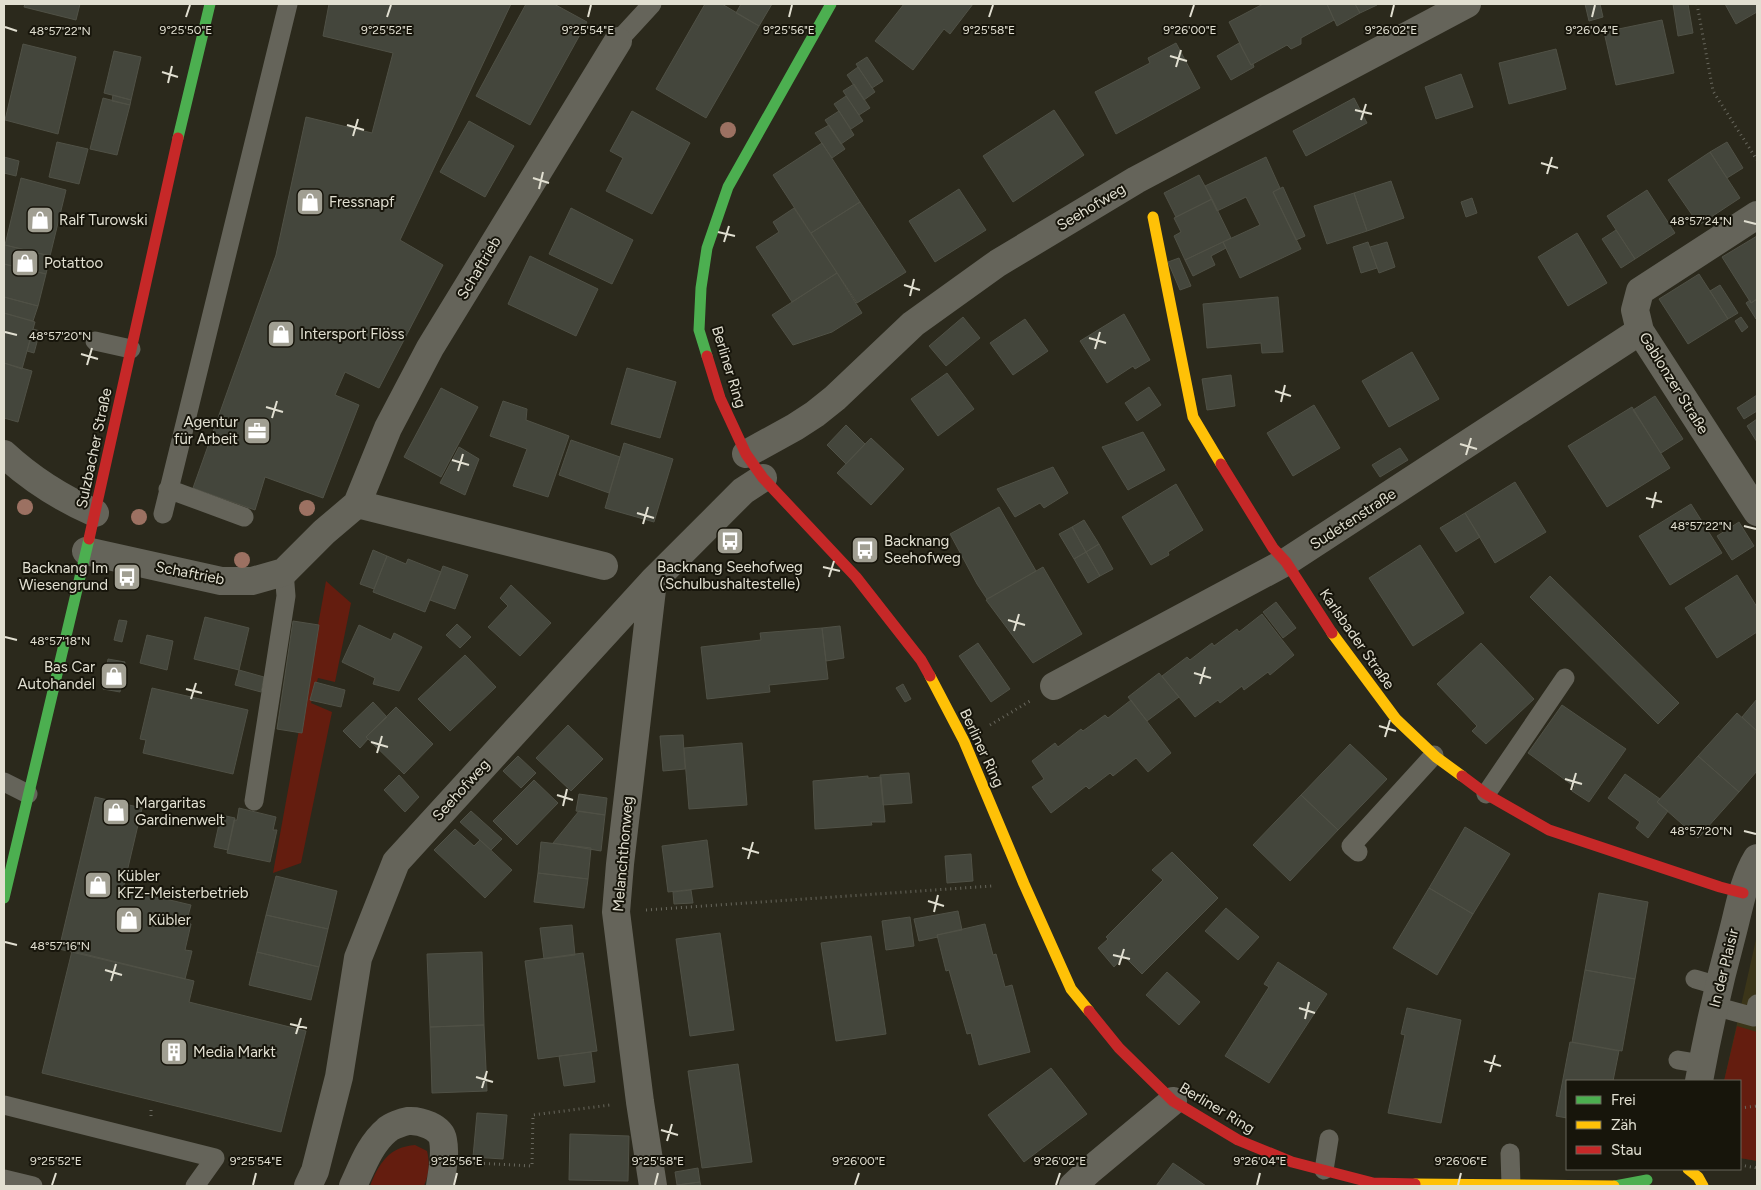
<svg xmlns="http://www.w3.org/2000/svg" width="1761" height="1190" viewBox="0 0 1761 1190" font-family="Figtree,sans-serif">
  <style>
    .built { fill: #3b3519 }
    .green { fill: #641d0f }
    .building { fill: #44463c; stroke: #505146 }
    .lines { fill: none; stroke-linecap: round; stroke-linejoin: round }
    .path { stroke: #68675d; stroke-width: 3; stroke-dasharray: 1 4; stroke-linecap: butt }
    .lane { stroke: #65645a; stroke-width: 19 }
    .street { stroke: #65645a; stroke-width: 28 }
    .fast { stroke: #4caf50; stroke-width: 11 }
    .slow { stroke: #ffc107; stroke-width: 11 }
    .jam { stroke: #c62828; stroke-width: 11 }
    .tree { fill: #9c7162 }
    .ticks { fill: none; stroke: #e1dfd1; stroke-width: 2 }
    .labels { text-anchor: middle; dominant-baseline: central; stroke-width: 4; stroke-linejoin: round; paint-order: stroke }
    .poi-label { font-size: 15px; fill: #e1dfd1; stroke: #17150b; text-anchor: start }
    .street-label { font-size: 15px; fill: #e1dfd1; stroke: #17150b }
    .ticks-label { font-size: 12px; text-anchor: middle; fill: #e1dfd1; stroke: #17150b; stroke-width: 4; stroke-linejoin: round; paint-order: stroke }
  </style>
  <rect width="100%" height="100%" fill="#2b291c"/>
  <path class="built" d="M1757 935V1161L1740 1158V1081H1724Z"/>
  <path class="green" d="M326 581 351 603 335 682 318 678 311 703 332 712 301 863 273 873Z
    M1737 1026 1757 1032V1161L1740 1158V1081H1724Z
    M415 1145 427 1151C430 1163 429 1174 424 1186H370C379 1163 389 1147 415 1145Z"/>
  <path class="building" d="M25 4H80L76 20 24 7Z
    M329 4H511L400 240 443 265 379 388 345 372 335 395 359 405 323 498 265 477 255 510 193 488 276 255 306 117 372 133 393 53 323 36Z
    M526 4H554L587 22 530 125 476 96Z
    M705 4H722L759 26 706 118 656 89Z
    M741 4H772L759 26 736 13Z
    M904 4H973L950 34 944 29 913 70 875 41Z
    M1263 4H1327L1334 20 1301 38V44L1291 49 1287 45 1251 65 1229 22Z
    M1327 4H1355L1360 13 1337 26Z
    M1355 4H1376L1377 5 1360 13Z
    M1585 4H1600L1603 17 1589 21Z
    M1673 4H1688L1693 33 1678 36Z
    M1725 4H1757V12L1736 24Z
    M1662 20 1674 73 1616 85 1604 32Z
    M1176 43 1200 88 1116 134 1095 92 1150 63 1148 58Z
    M1239 43 1251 65 1253 64 1254 67 1231 80 1217 56Z
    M23 44 76 57 58 134 5 120Z
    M1556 49 1566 89 1509 104 1499 63Z
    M114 51 141 57 131 100 104 93Z
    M867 57 883 81 872 88 856 64Z
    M858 67 875 92 864 100 847 75Z
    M1461 74 1473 107 1436 119 1425 87Z
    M854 84 870 108 859 115 843 91Z
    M113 95 131 100 130 105 112 101Z
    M846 96 863 121 851 129 834 104Z
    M103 98 130 105 117 155 90 149Z
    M1354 98 1367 123 1306 156 1293 131Z
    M1054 110 1084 155 1013 202 983 156Z
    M632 111 690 143 652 214 606 191 623 158 610 151Z
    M839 111 854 135 841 144 825 120Z
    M469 121 514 146 485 197 440 172Z
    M829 125 845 149 832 158 815 133Z
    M57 142 88 149 79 184 49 177Z
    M1727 142 1743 168 1727 178 1710 152Z
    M822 143 860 202 811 233 773 175Z
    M1710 152 1740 198 1699 225 1668 180Z
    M4 157 19 161 16 176 4 173Z
    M1266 157 1280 188 1273 192 1301 249 1240 278 1223 242 1260 225 1246 197 1217 211 1205 186Z
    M1199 175 1212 199 1176 217 1164 193Z
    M21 178 66 190 50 256 5 245Z
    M1391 181 1404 218 1367 231 1354 193Z
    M1283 187 1305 236 1296 240 1273 192Z
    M959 189 986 230 935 262 909 221Z
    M1647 190 1675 233 1635 259 1607 216Z
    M1354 193 1367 231 1327 244 1314 206Z
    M1472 198 1477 213 1466 217 1461 202Z
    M1212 199 1231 238 1185 260 1174 236 1181 232 1174 218Z
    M860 202 906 272 857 303 811 233Z
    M571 208 633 240 612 284 549 254Z
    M794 208 837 273 792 302 756 247 779 232 773 222Z
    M1616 230 1635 259 1621 268 1602 239Z
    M1577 233 1607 283 1568 306 1538 257Z
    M1757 236V299L1751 303 1722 257Z
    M1223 242 1226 248 1211 256 1215 265 1193 276 1185 260Z
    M1368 242 1377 268 1361 273 1353 247Z
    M1387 242 1395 267 1379 273 1370 247Z
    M5 245 50 256 46 274 4 264Z
    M530 256 598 289 576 336 508 304Z
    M1179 258 1191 286 1180 290 1168 262Z
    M4 264 46 274 38 306 4 297Z
    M837 273 862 313 832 332 793 345 772 315Z
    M1699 274 1728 319 1688 344 1659 299Z
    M1720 285 1738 313 1728 319 1710 291Z
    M4 297 38 306 33 321 4 313Z
    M1278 297 1283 352 1262 353 1261 343 1207 348 1203 304Z
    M1757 299V318L1756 319 1746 303 1750 300 1751 303Z
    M4 313 35 322 22 369 4 363Z
    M1124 314 1150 360 1135 369 1133 366 1107 383 1080 341Z
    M963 317 980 338 946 366 929 346Z
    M1741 317 1748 327 1742 332 1735 321Z
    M1025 319 1048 351 1013 375 990 343Z
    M33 329 40 331 34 353 27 351Z
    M1412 352 1439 399 1389 427 1362 381Z
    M4 363 32 371 18 422 4 418Z
    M627 368 676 382 660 438 611 424Z
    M947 373 974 409 938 436 911 399Z
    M1231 375 1235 406 1207 410 1202 379Z
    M1149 387 1161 405 1137 421 1125 403Z
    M441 388 478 407 441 477 404 457Z
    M1757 395V411L1744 419 1737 408Z
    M1655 396 1683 439 1661 453 1633 410Z
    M503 401 527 409 526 420 569 436 548 497 513 486 527 449 490 436Z
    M1314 405 1340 448 1293 476 1267 433Z
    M1632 407 1670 468 1607 507 1568 446Z
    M1757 419V442L1747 426Z
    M846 425 865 444 846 464 827 445Z
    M1143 432 1165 470 1128 490 1102 447Z
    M871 438 904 469 871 505 837 473Z
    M571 440 620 457 609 493 559 475Z
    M624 443 673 459 654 522 605 508Z
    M459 447 479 459 465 495 440 483Z
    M1400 448 1408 460 1380 477 1372 465Z
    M1053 467 1068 493 1044 508 1040 503 1015 517 997 489Z
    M1515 482 1546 532 1495 563 1465 513Z
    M1176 484 1203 530 1168 552 1169 555 1151 565 1122 517Z
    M1691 504 1722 553 1670 585 1639 536Z
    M999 507 1036 571 987 599 977 584 950 534Z
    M1465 513 1480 537 1456 552 1440 528Z
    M1084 520 1099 544 1086 552 1072 527Z
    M1739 522 1754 546 1732 560 1717 536Z
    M1072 527 1086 552 1074 559 1059 534Z
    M1099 544 1113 569 1100 576 1086 552Z
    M1420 545 1464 613 1413 646 1369 578Z
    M373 550 387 556 374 589 360 584Z
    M1086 552 1100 576 1088 583 1074 559Z
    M387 556 406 564 408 559 441 572 425 612 373 592Z
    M443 566 468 575 455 609 430 600Z
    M1043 567 1082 634 1033 663 986 600Z
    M1737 575 1757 607V632L1717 658 1685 608Z
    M1550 576 1679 703 1658 724 1530 597Z
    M511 585 551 623 520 656 488 627 508 606 500 598Z
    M1276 602 1296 628 1283 638 1263 612Z
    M1262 614 1294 655 1270 675 1268 672 1244 690 1242 686 1220 703 1218 700 1195 717 1162 676 1187 657 1190 660 1212 643 1214 646 1237 629 1239 632Z
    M205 617 249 628 239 670 194 659Z
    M119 620 127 621 122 642 114 640Z
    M293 621 319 625 302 733 277 729Z
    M457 624 471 637 460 648 446 635Z
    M359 625 391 640 394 633 422 647 399 691 373 684 375 678 342 662Z
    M840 626 844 658 826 661 822 628Z
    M822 628 828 679 769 685 770 692 707 699 701 647 761 640 760 633Z
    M147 635 173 641 167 670 140 663Z
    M978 643 1010 689 991 702 959 656Z
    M1481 643 1534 699 1486 744 1472 731 1477 726 1437 684Z
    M465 655 496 687 450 731 418 699Z
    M108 659 125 662 120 692 103 689Z
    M239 670 264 677 261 692 235 685Z
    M1159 673 1179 697 1147 721 1128 697Z
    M315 682 345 690 341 707 310 700Z
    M903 684 911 699 905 702 896 688Z
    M152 688 248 710 233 774 143 753 146 740 140 739Z
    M1757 699V731L1742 717Z
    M1131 700 1171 753 1148 772 1136 758 1113 776 1110 773 1089 789 1086 786 1051 813 1032 787 1044 779 1032 761 1055 743 1058 747 1081 729 1083 731 1105 715 1108 718Z
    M373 702 387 717 366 737 368 739 360 748 343 731Z
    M1562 705 1626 749 1589 802 1572 791 1575 787 1528 753Z
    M396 707 433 744 404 774 366 737Z
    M1737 713 1757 731V771L1739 792 1698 756Z
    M568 725 603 759 571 791 536 758Z
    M683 735 685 769 663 771 660 736Z
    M742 743 747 805 689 809 684 748Z
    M1350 744 1387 779 1338 830 1301 795Z
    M518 756 536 773 521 788 503 771Z
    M1698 756 1739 792 1698 838 1657 802Z
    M909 773 912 803 883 805 880 775Z
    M1625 774 1660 799 1657 802 1668 811 1648 838 1636 828 1640 822 1608 798Z
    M399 775 419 797 405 812 384 790Z
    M868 776V778L881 777 885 822H871L872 825 815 829 813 781Z
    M534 780 558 803 517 845 493 821Z
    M579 794 607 798 605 815 576 811Z
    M1301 795 1338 830 1290 881 1253 845Z
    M95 797 142 808 123 889 191 905 186 923 191 924 185 950 192 951 185 979 59 949Z
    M239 808 276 817 273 830H277L270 862 227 853 234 820H237Z
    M471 811 502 839 491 850 460 822Z
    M579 811 605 815 601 851 553 843Z
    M221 815 235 818 228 850 214 847Z
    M1465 827 1510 854 1473 914 1429 888Z
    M455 829 474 846 480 840 512 870 485 898 434 850Z
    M707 840 713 887 668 892 662 846Z
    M541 842 591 848 588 879 538 873Z
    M1172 852 1218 898 1142 974 1124 956 1114 967 1098 948 1108 939 1106 937 1163 880 1152 870Z
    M971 854 973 881 947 883 945 856Z
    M538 873 588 879 584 908 534 902Z
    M276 876 337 891 328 929 266 915Z
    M1429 888 1473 914 1437 975 1393 948Z
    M691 890 693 903 674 904 673 892Z
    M1599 893 1648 902 1635 979 1585 970Z
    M1226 908 1259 937 1238 960 1205 931Z
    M958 911 962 930 937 935 938 937 919 941 914 919Z
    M266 915 328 929 319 967 257 952Z
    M910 917 914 946 886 950 882 921Z
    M985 924 993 955 996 954 1005 987 1012 985 1030 1052 979 1065 971 1033 967 1034 949 970 946 971 937 935Z
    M572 925 575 955 544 959 540 928Z
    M720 933 734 1030 690 1036 676 939Z
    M871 936 886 1034 836 1041 821 943Z
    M72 951 194 981 189 1002 306 1031 281 1132 42 1073Z
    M257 952 319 967 311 1000 249 985Z
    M482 952 484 1025 430 1027 427 954Z
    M583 953 597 1051 538 1059 525 961Z
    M1278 962 1327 994 1269 1083 1225 1056 1269 987 1264 984Z
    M1585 970 1635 979 1622 1051 1572 1042Z
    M1167 972 1200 1002 1179 1025 1146 995Z
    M1407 1008 1461 1020 1441 1123 1388 1113 1405 1035 1401 1034Z
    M484 1025 487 1091 432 1093 430 1027Z
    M1570 1042 1619 1051 1613 1081H1567V1118L1556 1116Z
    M591 1052 595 1082 564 1086 559 1056Z
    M738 1064 752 1162 702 1168 688 1071Z
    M1051 1068 1087 1114 1024 1162 988 1115Z
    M477 1113 507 1115 503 1159 473 1157Z
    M570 1134 629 1136 628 1181 569 1180Z
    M1173 1163 1206 1186H1156Z
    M698 1168 700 1182 677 1185 675 1172Z
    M700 1182 701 1186H677V1185Z"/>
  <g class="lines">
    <path class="path" d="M1697 4 1713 91 1757 160
      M990 725 1030 701
      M646 910 992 886
      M1740 1108 1757 1106
      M151 1116V1109
      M474 1163 532 1166 533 1115 610 1105
      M1740 1165 1757 1168"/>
    <path class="lane" d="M618 41 652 4
      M95 341 131 349
      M168 489 244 517
      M163 514 288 4
      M4 782 28 794
      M1486 794 1565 678
      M254 801 286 596 284 572
      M1358 852 1351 846 1434 755
      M1695 979 1719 986
      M1714 1006 1754 1017 1757 1004
      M1678 1060 1702 1064
      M4 1105 215 1158 195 1186
      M1510 1153 1511 1185
      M1324 1170 1329 1139
      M4 1179 33 1186"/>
    <path class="street" d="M1757 215 1640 291 1635 310 1640 331 1757 512
      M4 454C31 479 61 498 95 513
      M746 454 795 427 815 414 835 398 913 324 998 263 1136 180 1467 4
      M357 504 604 566
      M86 551 221 581H252L284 572 324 532 357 504 388 428 430 348 618 41
      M653 581 620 864 616 912 640 1102 653 1186
      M1054 686 1286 562 1640 331
      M1699 1081C1708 1032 1719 983 1732 935 1739 909 1743 881 1757 858
      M308 1186 315 1171 339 1077 358 958 396 862 653 581 743 491 763 478
      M353 1186C362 1167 370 1144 387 1130 391 1126 403 1122 408 1121 420 1120 441 1127 443 1140 446 1155 442 1172 440 1186
      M1073 1186 1089 1171 1173 1101"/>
    <path class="fast" d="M178 138 210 4
      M707 356 699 330 701 288 707 248 728 187 831 4
      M4 898 89 539
      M1615 1186 1647 1180"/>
    <path class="slow" d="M1153 217 1193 417 1221 464
      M1332 633 1396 719 1436 757 1462 776
      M930 676 964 741 1024 884 1071 989 1089 1011
      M1688 1169 1698 1177 1703 1186
      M1415 1184 1614 1186"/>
    <path class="jam" d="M707 356 720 398 746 454 763 478 856 577 921 660 930 676
      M1221 464 1273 548 1286 562 1332 633
      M89 539 178 138
      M1462 776 1486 794 1549 830 1720 887 1743 893
      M1089 1011 1119 1048 1173 1101 1238 1140 1292 1162 1373 1183 1415 1184"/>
  </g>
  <g class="tree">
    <circle cx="728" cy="130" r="8"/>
    <circle cx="25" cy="507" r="8"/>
    <circle cx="307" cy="508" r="8"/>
    <circle cx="139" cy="517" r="8"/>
    <circle cx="242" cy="560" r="8"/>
  </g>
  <path class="ticks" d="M186 17 190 5M387 17 391 5M588 17 591 5M789 17 792 5M989 17 993 5M1190 17 1194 5M1391 17 1394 5M1592 17 1595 5M5 27 17 31M1170 56 1187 61M1176 67 1181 50M162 72 178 77M168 83 172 66M1355 110 1372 114M1361 120 1366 104M347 125 364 130M353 136 358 119M1541 163 1558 168M1547 174 1552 157M533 178 549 183M539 189 543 172M1744 221 1756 224M718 232 735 236M724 242 729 226M904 285 920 290M910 296 914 279M5 332 17 335M1089 338 1106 343M1095 349 1100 332M81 354 98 359M87 365 92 348M1275 391 1291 396M1281 402 1285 385M266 407 283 412M272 418 277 401M1460 444 1477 449M1466 455 1471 438M452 460 469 465M458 471 463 454M1646 498 1662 502M1652 508 1656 492M637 513 654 518M643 524 648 507M1744 526 1756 529M823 567 840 571M829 577 834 561M1008 620 1025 625M1014 631 1019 614M5 637 17 640M1194 673 1211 678M1200 684 1205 667M186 689 202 693M191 699 196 683M1379 726 1396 731M1385 737 1390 720M371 742 388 747M377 753 382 736M1565 779 1582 784M1571 790 1576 773M557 795 573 800M563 806 567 789M1744 831 1756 834M742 848 759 853M748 859 753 842M928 901 944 906M934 912 938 895M5 942 17 945M1113 955 1130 959M1119 965 1124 949M105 970 122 975M111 981 116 964M1299 1008 1315 1013M1305 1019 1309 1002M290 1024 307 1028M296 1034 301 1018M1484 1061 1501 1066M1490 1072 1495 1055M476 1077 493 1082M482 1088 487 1071M661 1130 678 1135M667 1141 672 1124M52 1185 56 1173M253 1185 256 1173M454 1185 457 1173M655 1185 658 1173M855 1185 859 1173M1056 1185 1060 1173M1257 1185 1260 1173M1458 1185 1461 1173"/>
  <defs>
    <g id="shop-square" transform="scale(1.4375)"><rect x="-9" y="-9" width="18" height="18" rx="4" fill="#a19f92" stroke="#17150b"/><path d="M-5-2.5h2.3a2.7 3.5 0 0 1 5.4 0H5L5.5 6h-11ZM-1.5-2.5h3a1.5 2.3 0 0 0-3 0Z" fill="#fff"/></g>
    <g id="office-square" transform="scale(1.4375)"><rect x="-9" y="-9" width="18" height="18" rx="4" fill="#a19f92" stroke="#17150b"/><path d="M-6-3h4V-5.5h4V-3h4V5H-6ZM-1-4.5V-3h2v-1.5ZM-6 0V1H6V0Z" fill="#fff"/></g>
    <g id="bus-square" transform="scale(1.4375)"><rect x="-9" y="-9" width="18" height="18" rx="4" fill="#a19f92" stroke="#17150b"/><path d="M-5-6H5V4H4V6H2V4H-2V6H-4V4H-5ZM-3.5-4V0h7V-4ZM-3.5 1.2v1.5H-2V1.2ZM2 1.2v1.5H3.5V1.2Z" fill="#fff"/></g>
    <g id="building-square" transform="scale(1.4375)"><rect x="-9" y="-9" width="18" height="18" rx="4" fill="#a19f92" stroke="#17150b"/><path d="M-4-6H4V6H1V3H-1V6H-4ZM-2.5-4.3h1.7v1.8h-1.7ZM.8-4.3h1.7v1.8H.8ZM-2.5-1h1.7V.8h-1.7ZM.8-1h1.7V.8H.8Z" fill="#fff"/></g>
  </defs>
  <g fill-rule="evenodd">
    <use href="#shop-square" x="310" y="202"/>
    <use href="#shop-square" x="40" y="220"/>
    <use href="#shop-square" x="25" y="263"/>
    <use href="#shop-square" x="281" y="334"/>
    <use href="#office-square" x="257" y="431"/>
    <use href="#bus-square" x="730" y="541"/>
    <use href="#bus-square" x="865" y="550"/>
    <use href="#bus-square" x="127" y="577"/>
    <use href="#shop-square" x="114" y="676"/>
    <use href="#shop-square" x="116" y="812"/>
    <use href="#shop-square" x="98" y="885"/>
    <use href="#shop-square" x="129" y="920"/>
    <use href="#building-square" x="174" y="1052"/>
  </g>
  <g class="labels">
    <g class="poi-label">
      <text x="329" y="202">Fressnapf</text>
      <text x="59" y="220">Ralf Turowski</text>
      <text x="44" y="263">Potattoo</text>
      <text x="300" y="334">Intersport Flöss</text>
      <text x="238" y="422" text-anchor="end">Agentur<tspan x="238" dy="17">für Arbeit</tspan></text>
      <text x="884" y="541">Backnang<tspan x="884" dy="17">Seehofweg</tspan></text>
      <text x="730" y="567" text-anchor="middle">Backnang Seehofweg<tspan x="730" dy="17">(Schulbushaltestelle)</tspan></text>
      <text x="108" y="568" text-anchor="end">Backnang Im<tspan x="108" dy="17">Wiesengrund</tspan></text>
      <text x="95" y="667" text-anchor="end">Bas Car<tspan x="95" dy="17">Autohandel</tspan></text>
      <text x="135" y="803">Margaritas<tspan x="135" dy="17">Gardinenwelt</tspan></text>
      <text x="117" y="876">Kübler<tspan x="117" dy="17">KFZ-Meisterbetrieb</tspan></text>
      <text x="148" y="920">Kübler</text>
      <text x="193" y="1052">Media Markt</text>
    </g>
    <g class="street-label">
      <text transform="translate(1091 207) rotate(-31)">Seehofweg</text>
      <text transform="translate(479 268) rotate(-59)">Schaftrieb</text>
      <text transform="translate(729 367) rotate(73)">Berliner Ring</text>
      <text transform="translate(1674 383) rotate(58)">Gablonzer Straße</text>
      <text transform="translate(94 448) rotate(-78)">Sulzbacher Straße</text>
      <text transform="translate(1353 519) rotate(-33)">Sudetenstraße</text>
      <text transform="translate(190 573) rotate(11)">Schaftrieb</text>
      <text transform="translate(1357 639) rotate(55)">Karlsbader Straße</text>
      <text transform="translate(982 748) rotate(65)">Berliner Ring</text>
      <text transform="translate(461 790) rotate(-48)">Seehofweg</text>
      <text transform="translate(623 854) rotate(-85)">Melanchthonweg</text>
      <text transform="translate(1724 968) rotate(-76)">In der Plaisir</text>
      <text transform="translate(1217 1108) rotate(31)">Berliner Ring</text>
    </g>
  </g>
  <g class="ticks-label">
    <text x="186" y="34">9°25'50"E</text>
    <text x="387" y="34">9°25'52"E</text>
    <text x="588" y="34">9°25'54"E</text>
    <text x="789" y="34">9°25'56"E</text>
    <text x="989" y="34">9°25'58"E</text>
    <text x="1190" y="34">9°26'00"E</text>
    <text x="1391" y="34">9°26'02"E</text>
    <text x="1592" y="34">9°26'04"E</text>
    <text x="60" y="35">48°57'22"N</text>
    <text x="1701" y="225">48°57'24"N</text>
    <text x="60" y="340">48°57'20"N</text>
    <text x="1701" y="530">48°57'22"N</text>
    <text x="60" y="645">48°57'18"N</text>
    <text x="1701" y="835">48°57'20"N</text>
    <text x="60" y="950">48°57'16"N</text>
    <text x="56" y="1165">9°25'52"E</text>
    <text x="256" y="1165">9°25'54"E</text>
    <text x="457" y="1165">9°25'56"E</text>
    <text x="658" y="1165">9°25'58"E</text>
    <text x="859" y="1165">9°26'00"E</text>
    <text x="1060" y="1165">9°26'02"E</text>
    <text x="1260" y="1165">9°26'04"E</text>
    <text x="1461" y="1165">9°26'06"E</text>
  </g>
  <rect width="1761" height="1190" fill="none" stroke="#e1dfd1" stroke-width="10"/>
  <rect x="1566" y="1080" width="175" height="90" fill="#17150b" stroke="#68665a"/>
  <rect x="1576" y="1096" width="25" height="8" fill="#4caf50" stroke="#68665a"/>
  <text x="1611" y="1105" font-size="15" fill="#e1dfd1">Frei</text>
  <rect x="1576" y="1121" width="25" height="8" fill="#ffc107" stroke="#68665a"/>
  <text x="1611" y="1130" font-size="15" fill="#e1dfd1">Zäh</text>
  <rect x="1576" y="1146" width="25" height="8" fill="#c62828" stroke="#68665a"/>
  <text x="1611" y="1155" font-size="15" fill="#e1dfd1">Stau</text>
</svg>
